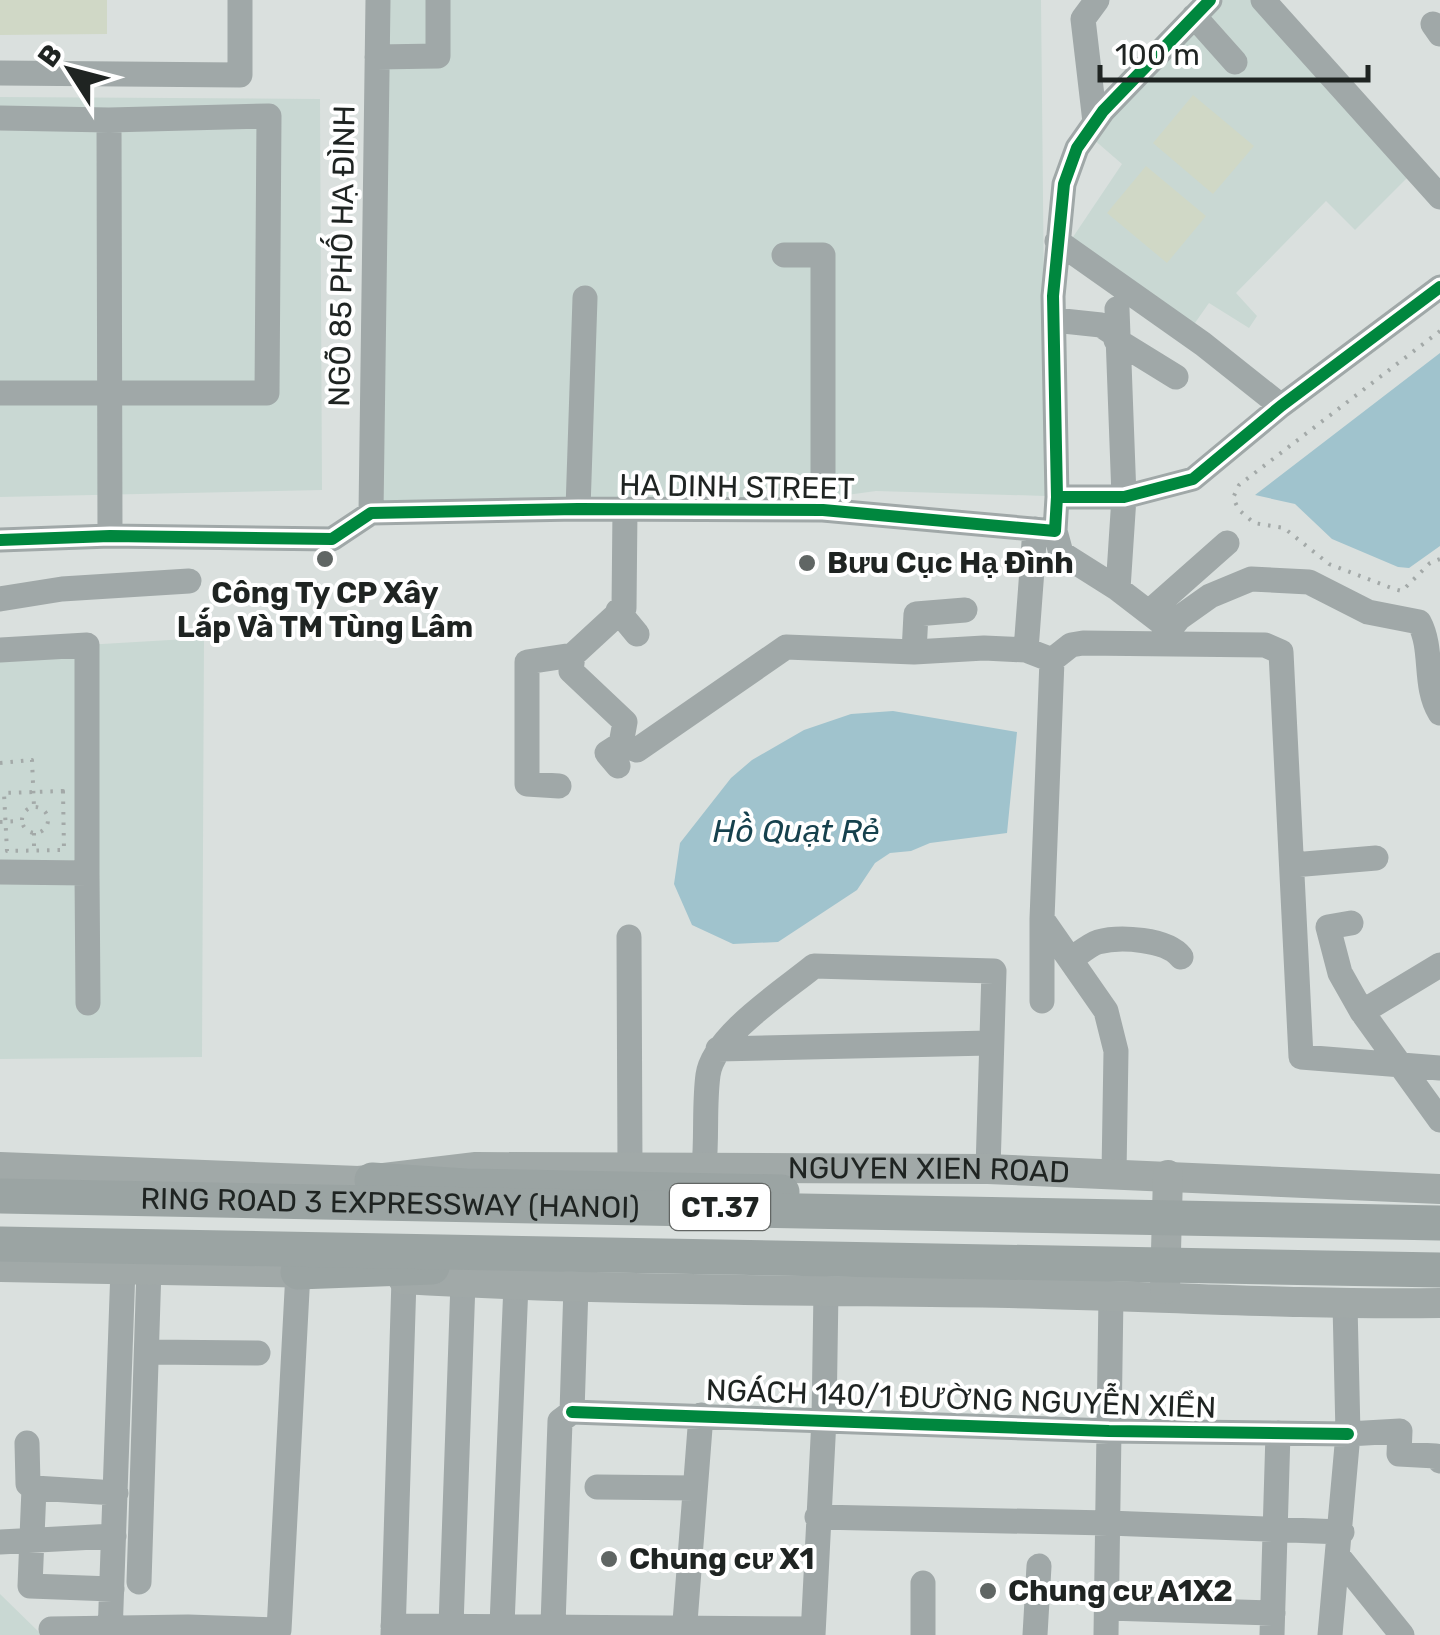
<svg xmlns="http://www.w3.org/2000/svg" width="1440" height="1635" viewBox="0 0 1440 1635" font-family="Rubik,sans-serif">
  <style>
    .built { fill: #c9d8d3 }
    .green { fill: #d0d8c6 }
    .water { fill: #a0c3cd }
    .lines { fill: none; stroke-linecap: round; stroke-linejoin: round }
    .path { stroke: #a3a9a8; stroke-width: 4; stroke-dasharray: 2.5 8; stroke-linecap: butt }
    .minor { stroke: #a0a8a8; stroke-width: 25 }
    .major { stroke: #a1a9a8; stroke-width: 30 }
    .highway { stroke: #9ba4a3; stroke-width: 35 }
    .highway-bridge { stroke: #9ba4a3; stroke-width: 35 }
    .cycleway-casing { stroke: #fff; stroke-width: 19 }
    .cycleway { stroke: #00873e; stroke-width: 12 }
    .poi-dot { fill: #606664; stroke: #fff; stroke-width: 4 }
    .labels { text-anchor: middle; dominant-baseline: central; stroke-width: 8; stroke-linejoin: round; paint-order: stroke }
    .shield { fill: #fff; stroke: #626664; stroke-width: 2.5 }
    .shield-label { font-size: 28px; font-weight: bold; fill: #1f2422 }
    .street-label { font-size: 30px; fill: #1f2422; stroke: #fff }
    .poi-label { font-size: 30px; font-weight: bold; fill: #1f2422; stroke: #fff; text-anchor: start }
    .water-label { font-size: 32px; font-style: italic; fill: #16414d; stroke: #fff }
  </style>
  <rect width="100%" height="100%" fill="#dae0de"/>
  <path class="built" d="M381 0H1041L1046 496 876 491 810 500 378 501Z
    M1223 0H1254L1408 177 1355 230 1326 201 1236 293 1257 316 1249 328 1209 303 1190 330 1069 243 1122 164 1092 138Z
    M0 97 320 99 322 490 0 497Z
    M204 638 202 1057 0 1059V650Z
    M0 1594 42 1635H0Z"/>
  <path class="green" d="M0 0H107V34L0 35Z
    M1193 95 1254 146 1213 194 1153 143Z
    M1146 166 1206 216 1167 263 1107 213Z"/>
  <path class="water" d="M1440 353V546L1409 568 1398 567 1332 539 1295 504 1255 495Z
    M893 711 1017 732 1007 833 930 843 911 851 890 853 875 863 857 890 778 942 733 944 692 925 674 884 680 843 731 778 752 760 804 730 851 714Z"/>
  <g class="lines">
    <path class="path" d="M1440 331 1239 485 1233 498 1239 510 1254 523 1284 528 1329 564 1394 589 1402 591 1430 563 1440 559
      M0 763 32 760 34 807
      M63 791 64 850 7 851 4 793Z
      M22 820a13 13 0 1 1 26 0a13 13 0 1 1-26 0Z
      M0 822 20 821
      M34 833V853"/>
    <path class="minor" d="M1263 0 1440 197
      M1194 16 1235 62
      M1433 24 1440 34
      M377 57 438 56V0
      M0 73 240 75V0
      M0 118 109 120 269 116 267 393H0
      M109 120 110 536
      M1095 122 1083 19 1097 0
      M1057 241 1203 344 1281 406
      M784 255H823V510
      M1117 309 1124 497 1118 589
      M1054 320 1101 325 1116 335
      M1116 340 1176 377
      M1057 497 1053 296 1064 184 1077 148 1103 111 1210 0
      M578 509 585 298
      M625 509 624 608 573 655 571 671 625 722 621 744 637 750 786 647 914 652 984 648 1026 650 1052 660 1042 919 1106 1011 1116 1051 1114 1173
      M371 513 378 0
      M1055 531 1061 553 1118 589 1170 629
      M0 540 110 536 332 539 371 513 578 509 823 510 1055 531 1057 497H1124L1193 479 1281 406 1440 287
      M0 599 62 589 189 581
      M618 611 637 634
      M1149 612 1227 543
      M1170 629 1179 618 1210 596 1251 579 1309 582 1368 612 1419 622C1434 650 1423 685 1440 713
      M0 650 87 645V873L0 872
      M1026 650 1035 529
      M914 652 916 614 965 610
      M1052 660 1071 645 1083 643 1265 645 1281 652 1301 1057 1440 1068
      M618 766 607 753 621 744
      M559 786 527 784V662L573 655
      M1293 865 1376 858
      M87 873 88 1003
      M1351 923 1328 927 1340 973 1362 1012 1440 1120
      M629 937 630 1168
      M1071 959C1079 954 1089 945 1098 942 1120 936 1167 939 1181 957
      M1042 1001V919
      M1362 1012 1440 965
      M718 1049 990 1043
      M704 1167C707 1137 704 1105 708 1075 713 1036 785 990 814 966L994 971 988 1169
      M149 1352 258 1353
      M572 1412 1109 1431 1348 1434 1400 1431 1399 1454 1436 1456 1440 1461
      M572 1412 576 1286
      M27 1443 28 1484 34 1488
      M597 1487 695 1488
      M817 1517 1108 1523 1342 1532
      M0 1542 114 1536
      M1338 1556 1402 1635
      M139 1582 149 1268
      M923 1583V1635
      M112 1589 30 1586 34 1488 116 1493
      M1107 1608 1273 1613
      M502 1625 516 1284
      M553 1625 560 1421 572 1412
      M393 1626 813 1629
      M451 1626 463 1282
      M51 1629 188 1627 279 1630 298 1272
      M110 1635 123 1268
      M393 1635 404 1279
      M684 1635 701 1415
      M813 1635 824 1419 826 1290
      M1035 1635 1039 1566
      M1106 1635 1111 1295
      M1272 1635 1278 1433
      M1330 1635 1348 1434 1345 1304"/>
    <g class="major">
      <path id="s1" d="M0 1167 359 1181 476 1167 988 1169 1440 1189"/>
      <path d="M0 1267 323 1273"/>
      <path d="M403 1279C605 1291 807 1290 1009 1293 1153 1296 1296 1305 1440 1303"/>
      <path d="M1165 1289 1168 1175"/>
    </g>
    <path class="highway" d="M372 1180 466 1186 782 1192
      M298 1272 432 1267"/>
    <g class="highway-bridge">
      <path id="s2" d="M0 1196 1440 1223"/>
      <path d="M0 1244 1440 1270"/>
    </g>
    <g class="cycleway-casing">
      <path id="cycleway" d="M1057 497 1053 296 1064 184 1077 148 1103 111 1210 0
        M0 540 110 536 332 539 371 513 578 509 823 510 1055 531 1057 497H1124L1193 479 1281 406 1440 287
        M572 1412 1109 1431 1348 1434"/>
    </g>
    <use href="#cycleway" class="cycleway"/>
  </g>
  <g class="poi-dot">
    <circle cx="325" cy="559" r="10"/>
    <circle cx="807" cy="563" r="10"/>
    <circle cx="609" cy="1559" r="10"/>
    <circle cx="988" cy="1591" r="10"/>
  </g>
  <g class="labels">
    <rect class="shield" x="670" y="1184" width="100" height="46" rx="8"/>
    <g class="shield-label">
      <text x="720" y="1207">CT.37</text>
    </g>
    <g class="street-label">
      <text transform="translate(342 256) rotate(-89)">NGÕ 85 PHỐ HẠ ĐÌNH</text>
      <text transform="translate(737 487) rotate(1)">HA DINH STREET</text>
      <text stroke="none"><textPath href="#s1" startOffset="930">NGUYEN XIEN ROAD</textPath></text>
      <text stroke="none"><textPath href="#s2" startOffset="390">RING ROAD 3 EXPRESSWAY (HANOI)</textPath></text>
      <text transform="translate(961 1399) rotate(2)">NGÁCH 140/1 ĐƯỜNG NGUYỄN XIỂN</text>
    </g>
    <g class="poi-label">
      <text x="827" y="563">Bưu Cục Hạ Đình</text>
      <text x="325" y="593" text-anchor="middle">Công Ty CP Xây<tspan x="325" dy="34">Lắp Và TM Tùng Lâm</tspan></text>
      <text x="629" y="1559">Chung cư X1</text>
      <text x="1008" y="1591">Chung cư A1X2</text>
    </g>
    <g class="water-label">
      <text x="796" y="831">Hồ Quạt Rẻ</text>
    </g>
  </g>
  <g transform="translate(70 70) rotate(306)" stroke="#ffffff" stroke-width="8" paint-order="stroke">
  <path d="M0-8L18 38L0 25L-18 38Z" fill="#1f2422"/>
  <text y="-15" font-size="28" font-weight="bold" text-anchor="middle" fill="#1f2422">B</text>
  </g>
  <path d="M1100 65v15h268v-15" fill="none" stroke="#1f2422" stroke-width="5"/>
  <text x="1115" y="65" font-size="30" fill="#1f2422" stroke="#ffffff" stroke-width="8" paint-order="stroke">100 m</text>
</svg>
